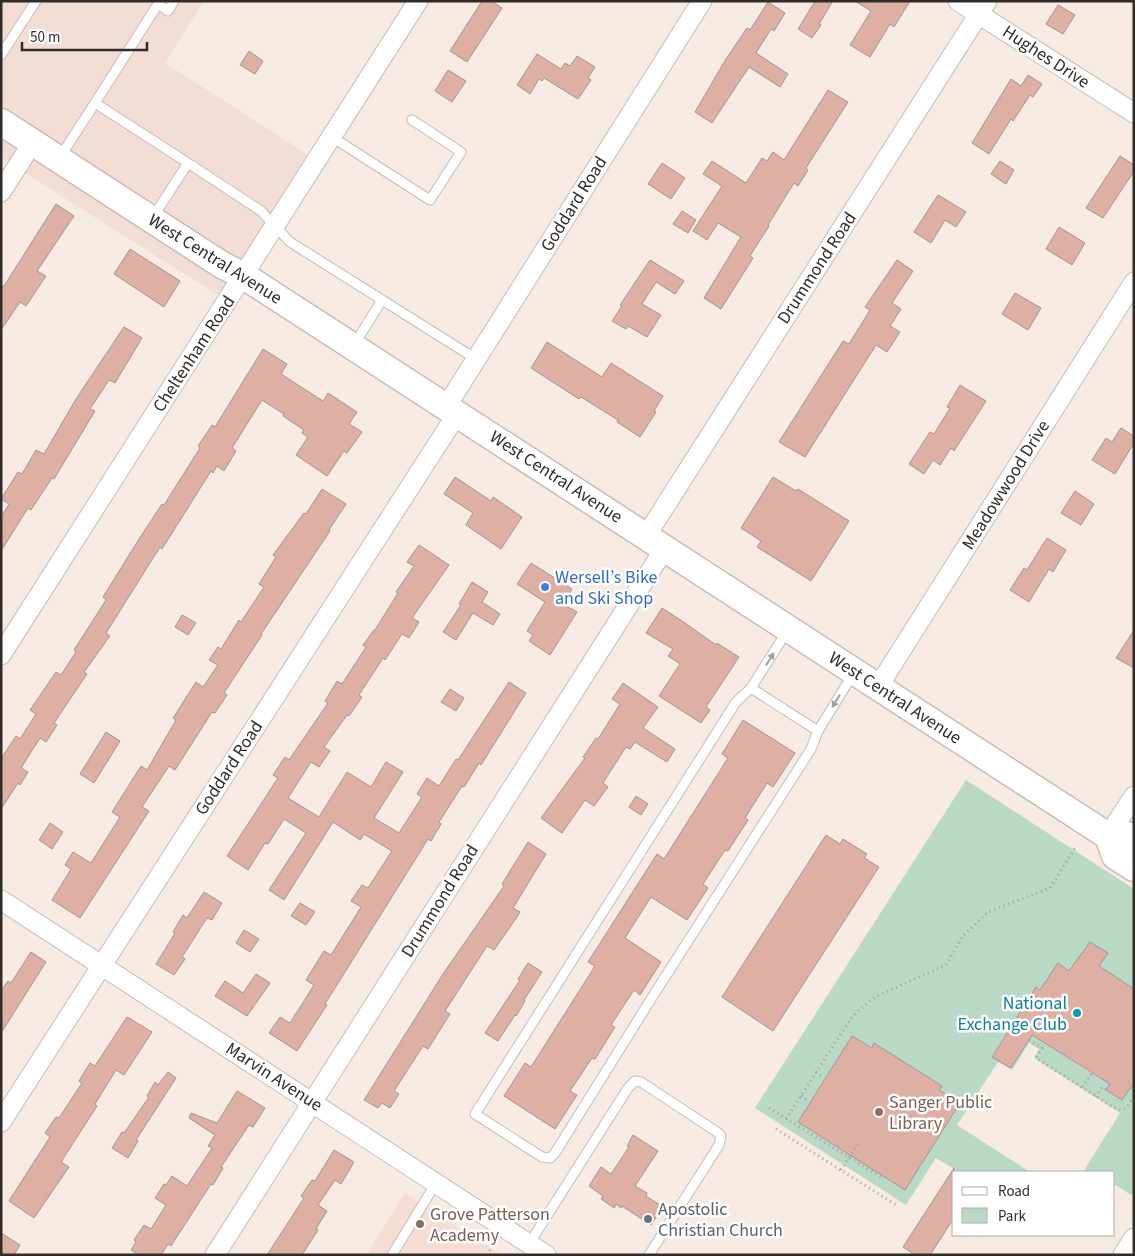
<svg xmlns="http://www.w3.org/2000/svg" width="1135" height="1256" viewBox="0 0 1135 1256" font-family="'Source Sans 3',sans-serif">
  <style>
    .built { fill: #f1ddd3 }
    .education { fill: #f6ddd4 }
    .green { fill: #b9d8c6; fill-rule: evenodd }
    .building { fill: #deb0a4; stroke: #a39592 }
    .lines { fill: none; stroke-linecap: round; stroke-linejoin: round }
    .service-casing { stroke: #c8bcb5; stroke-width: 11 }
    .minor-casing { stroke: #c8bcb5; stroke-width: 21 }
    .secondary-casing { stroke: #c8bcb5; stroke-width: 29 }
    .path { stroke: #a9a09b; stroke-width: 3; stroke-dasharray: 1 4; stroke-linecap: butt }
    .service { stroke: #fff; stroke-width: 9 }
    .minor { stroke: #fff; stroke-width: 19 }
    .secondary { stroke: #fff; stroke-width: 26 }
    .oneway { fill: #a2a09f }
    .shop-dot { fill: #3f7fe0; stroke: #fff; stroke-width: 2 }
    .culture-dot { fill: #0f9aa8; stroke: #fff; stroke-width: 2 }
    .education-dot { fill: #8d6e63; stroke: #fff; stroke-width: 2 }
    .worship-dot { fill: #6b7280; stroke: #fff; stroke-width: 2 }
    .labels { text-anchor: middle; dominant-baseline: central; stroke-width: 5; stroke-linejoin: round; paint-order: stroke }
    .street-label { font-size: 18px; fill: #312c2a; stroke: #fff }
    .shop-label { font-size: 18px; fill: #366cbe; stroke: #fff; text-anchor: start }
    .culture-label { font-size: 18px; fill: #0d838f; stroke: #fff; text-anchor: end }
    .education-label { font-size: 18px; fill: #785e54; stroke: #fff; text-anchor: start }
    .worship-label { font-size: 18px; fill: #5b616d; stroke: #fff; text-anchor: start }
  </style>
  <rect width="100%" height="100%" fill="#f6eae3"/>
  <path class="built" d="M1 1H204L165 63 310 156 221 297 1 158Z"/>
  <path class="education" d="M405 1193 502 1255H366Z"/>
  <path class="green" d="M966 780 1134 889V989L1099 966 1107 953 1069 971 1040 990 1036 988 992 1056 1011 1068 1032 1035 1091 1073 1098 1064 1116 1075 1106 1090 1121 1100 1134 1083V1191L1131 1195 1114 1184V1172H1096L1093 1170 1090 1172H1083L1120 1113 1034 1058 1039 1049 1029 1043 1012 1070 998 1062 957 1125 1030 1172H1001L998 1171 997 1172H959L936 1158 906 1205 755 1108ZM852 1036 872 1048 874 1044 942 1086 939 1090 846 1152 798 1122Z"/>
  <path class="building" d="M482 1H491L502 8 467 62 450 51Z
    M815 1H833L819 24 821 25 812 38 798 29Z
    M855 1H910L894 27 890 24 870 57 850 45 871 11Z
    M768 2 785 13 774 31 771 29 756 53 788 74 780 87 749 67 712 123 695 112 726 59 747 28 750 30Z
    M1058 5 1075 15 1063 34 1046 24Z
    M249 51 263 61 255 74 240 65Z
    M537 54 561 69 565 63 570 66 577 56 595 67 588 78 591 80 578 99 544 78 542 81 539 79 530 94 517 85Z
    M448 70 466 81 452 102 435 91Z
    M1028 75 1042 84 1033 97 1030 95 1013 121 1011 119 989 154 972 143 1011 79 1021 86Z
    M828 90 848 102 806 168 808 170 798 186 794 183 768 225 769 226 750 256 753 258 721 309 704 298 741 237 718 223 707 240 693 231 722 186 703 174 712 161 746 183 762 158 767 161 773 152 784 160Z
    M1120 156 1134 165V171L1103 218 1086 208Z
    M1000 161 1014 170 1006 184 991 174Z
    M662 163 685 178 671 199 648 184Z
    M938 195 966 212 956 227 945 220 931 243 914 232Z
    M56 204 74 216 37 271 46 276 26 306 20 302 1 330V286H4Z
    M682 211 696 220 688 233 673 224Z
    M1059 227 1085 243 1072 265 1046 249Z
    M130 249 180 281 164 307 114 274Z
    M650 260 684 281 675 294 656 282 642 304 661 315 647 337 628 326 626 329 612 321 622 306 620 305Z
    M897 260 913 271 892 303 901 309 890 326 900 332 887 352 876 345 805 457 779 442 843 341 849 344 870 310 865 307Z
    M1015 293 1041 308 1028 330 1002 314Z
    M124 327 142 338 115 383 109 380 90 409 95 411 54 479 52 478 31 510 28 508 1 551V517L9 504 1 499 18 472 22 474 36 450 44 454 76 399Z
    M547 342 602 377 611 363 663 396 654 411 656 412 640 437 617 422 618 420 581 397 579 399 531 368Z
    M263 349 287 364 281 374 323 401 328 393 357 412 349 424 362 432 347 453 344 451 327 476 296 455 308 437 302 433 304 430 283 416 284 414 262 400 232 448 236 451 224 471 217 466 213 473 211 471 162 549 160 547 106 633 110 636 84 672 87 674 54 723 57 725 46 742 40 738 21 768 28 772 20 785 18 783 1 809V759L16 736 20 739 36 714 30 710 56 672 61 675 76 652 74 650 106 600 103 597 139 539 162 504 164 505 200 448 198 446 212 425 215 427Z
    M960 385 986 401 954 451 951 448 940 465 933 460 924 474 909 464 930 432 934 434 950 408 947 407Z
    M1121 428 1134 436V443L1115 474 1092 460 1106 438 1112 442Z
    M455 477 491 501 493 497 522 517 501 549 466 525 473 513 444 494Z
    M773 477 796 491 798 489 849 521 811 581 757 547 761 541 741 528Z
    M322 489 346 504 329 530 330 531 261 634 262 635 224 693 227 695 215 713 212 712 175 770 169 766 142 807 149 811 80 918 52 900 71 869 65 865 73 852 91 863 120 817 112 812 141 766 147 770 176 720 173 718 196 682 203 687 218 665 209 660 218 647 221 649 239 620 241 622 264 587 259 584 276 557 273 555 304 513 306 514Z
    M1075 491 1094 504 1081 525 1061 513Z
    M1047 538 1066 550 1053 572 1049 569 1029 602 1010 590 1024 568 1027 570Z
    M419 545 449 565 412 618 419 622 409 638 402 634 385 660 383 658 359 695 362 697 349 716 347 715 324 747 330 751 319 767 311 762 288 798 319 817 347 772 371 787 386 762 403 772 374 818 399 833 422 797 417 794 427 778 439 786 456 759 458 760 509 682 526 693 481 765 479 763 464 787 462 786 439 822 441 824 431 841 428 839 325 1004 327 1005 297 1051 269 1033 280 1017 290 1023 314 985 306 980 324 951 331 955 361 907 351 901 362 885 368 888 392 851 364 834 360 840 333 822 284 900 269 890 306 833 284 819 268 844 265 843 248 870 227 856 278 778 273 775 285 757 289 760 328 703 325 701 337 681 342 684 366 647 363 645 374 630H375L398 593 396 592 414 566 407 562Z
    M531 563 572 589 563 604 577 612 550 655 529 641 533 635 527 631 545 602 517 584Z
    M472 582 488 592 482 602 500 614 493 625 473 613 456 640 443 632 461 605 459 604Z
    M662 608 685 623 716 645 717 643 739 657 706 707 710 710 701 723 659 696 680 664 668 656 673 649 646 633Z
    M182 615 196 623 188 635 175 627Z
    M1134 630V668L1116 658Z
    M623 683 658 707 643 728 675 749 667 762 635 742 630 749 626 747 603 783 608 787 594 806 585 800 562 833 541 818 585 758 583 757 596 738 598 739 620 704 612 699Z
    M450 689 464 698 456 711 441 702Z
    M743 720 795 753 773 787 767 783 745 818 748 820 728 851 725 850 703 884 708 888 687 920 651 897 625 938 661 962 640 995 634 990 611 1025 615 1027 595 1059 592 1058 570 1091 577 1095 555 1129 504 1096 525 1063 531 1067 595 966 588 962 657 854 664 859 728 758 722 754Z
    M106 732 120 741 94 783 80 774Z
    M636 796 648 804 641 815 629 807Z
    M50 823 63 832 52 849 39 840Z
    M826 835 840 844 843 839 867 854 864 858 879 867 773 1031 722 997Z
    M528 842 546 854 513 908 520 912 517 917 494 950 487 946 445 1011 450 1014 428 1049 423 1046 394 1091 399 1094 390 1108 382 1103 378 1108 364 1100 443 974 504 886 502 884Z
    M204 892 222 903 212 920 207 918 182 957 185 959 174 975 156 964 175 933 173 932 183 915 187 918Z
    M300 903 315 912 306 925 291 916Z
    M244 930 259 939 250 952 236 943Z
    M1090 942 1108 953 1099 966 1134 989V1083L1122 1100 1106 1090 1110 1084 1032 1035 1011 1068 992 1057 1036 987 1040 990 1058 963 1069 971Z
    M31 952 46 962 1 1033V991L8 981 11 983Z
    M528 963 542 972 524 1000 525 1001 516 1016 515 1015 498 1041 485 1033 520 980 518 979Z
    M256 974 270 983 247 1016 215 996 225 981 243 993Z
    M127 1017 152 1032 124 1075 116 1070 95 1104 97 1106 61 1162 69 1167 34 1218 9 1201 50 1137 45 1133 56 1117 59 1118 82 1083 79 1081 90 1063 95 1066Z
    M852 1036 872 1048 874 1043 942 1086 939 1090 960 1103 905 1190 798 1122Z
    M168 1072 176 1078 136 1140 138 1141 128 1158 112 1148 122 1132 124 1133 149 1097 147 1096 155 1082 158 1085Z
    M237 1091 265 1108 253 1127 249 1125 221 1167 223 1168 213 1185 211 1184 171 1246 168 1244 161 1255H138L131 1250 136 1242 134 1240 144 1225 151 1229 166 1205 155 1198 164 1184 166 1185 172 1176 187 1186 212 1148 208 1146 215 1135 189 1118 191 1113 217 1123Z
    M633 1135 658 1151 635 1186 647 1193 646 1196 663 1207 651 1225 622 1206 621 1208 616 1204 614 1208 601 1199 603 1196 589 1186 601 1167 611 1174 629 1147 627 1146Z
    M334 1150 354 1162 341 1184 335 1180 318 1205 327 1211 316 1229 318 1230 302 1255H267L304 1198 301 1196 312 1180 315 1181Z
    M954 1168V1218L930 1255H915L903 1247Z
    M1 1233 20 1245 14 1255H1Z"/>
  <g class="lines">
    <g class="service-casing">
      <path id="service" d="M1 55 36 1
        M95 103 158 4 168 11 174 1
        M332 137 430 200 461 152 412 120
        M60 157 95 103 188 163
        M153 217 188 163 261 211 290 242 476 359
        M354 345 382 300
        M787 631 751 688 736 702 475 1114 542 1157 550 1158 555 1153 651 999 811 749 818 731 853 674
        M751 688 818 731
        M529 1244 628 1088 635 1081 641 1082 717 1132 721 1136 719 1145 649 1255
        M392 1255 436 1183"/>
    </g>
    <g class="minor-casing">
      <path id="minor" d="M958 1 1134 113
        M1 192 33 142
        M446 407 702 1
        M646 536 987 1
        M1 655 418 1
        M878 687 1134 282
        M1108 836 1134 796
        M1 900 546 1255
        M1 1122 457 414
        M215 1255 665 548
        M1123 1255 1134 1238"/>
    </g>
    <g class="secondary-casing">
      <path id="secondary" d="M1 122 222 265 244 276 1108 836 1127 835 1134 840
        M1108 836 1115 856 1134 868"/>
    </g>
    <path class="path" d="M1029 1040 1042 1048 1036 1058 1113 1107 1122 1110 1127 1107 1134 1095
      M816 1072 824 1078
      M1082 1087 1092 1073
      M801 1096 809 1102
      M1096 1097 1102 1087 1106 1090
      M769 1108 881 1177
      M786 1119 850 1020 859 1010 875 997 946 965 962 937 988 912 1050 888 1076 846
      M776 1129 896 1205
      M841 1170 858 1144
      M457 1254 458 1255
      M487 1255 496 1240"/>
    <use href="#service" class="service"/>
    <use href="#minor" class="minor"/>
    <use href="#secondary" class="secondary"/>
  </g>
  <defs><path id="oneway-solid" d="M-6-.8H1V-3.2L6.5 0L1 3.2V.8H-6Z" transform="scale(1.25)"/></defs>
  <g class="oneway">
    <use href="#oneway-solid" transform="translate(770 659) rotate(-58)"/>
    <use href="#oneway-solid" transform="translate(836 701) rotate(122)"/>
  </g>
  <circle class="shop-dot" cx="545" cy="587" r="5"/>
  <circle class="culture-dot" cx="1077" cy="1013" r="5"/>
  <g class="education-dot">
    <circle cx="879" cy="1112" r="5"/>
    <circle cx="420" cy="1224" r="5"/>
  </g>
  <circle class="worship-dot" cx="648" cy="1219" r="5"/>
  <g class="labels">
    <g class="street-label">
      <text transform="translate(1046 57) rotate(33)">Hughes Drive</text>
      <text transform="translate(574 204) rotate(-58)">Goddard Road</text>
      <text transform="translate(215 259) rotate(32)">West Central Avenue</text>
      <text transform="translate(817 268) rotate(-57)">Drummond Road</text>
      <text transform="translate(194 354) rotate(-57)">Cheltenham Road</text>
      <text transform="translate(556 477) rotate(33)">West Central Avenue</text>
      <text transform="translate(1006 485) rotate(-58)">Meadowwood Drive</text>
      <text transform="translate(895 698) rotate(33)">West Central Avenue</text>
      <text transform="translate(229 768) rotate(-57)">Goddard Road</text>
      <text transform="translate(440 901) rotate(-58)">Drummond Road</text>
      <text transform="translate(274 1077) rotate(33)">Marvin Avenue</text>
    </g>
    <g class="shop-label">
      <text x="555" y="577">Wersell’s Bike<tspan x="555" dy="21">and Ski Shop</tspan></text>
    </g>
    <g class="culture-label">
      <text x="1067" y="1003">National<tspan x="1067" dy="21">Exchange Club</tspan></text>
    </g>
    <g class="education-label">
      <text x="889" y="1102">Sanger Public<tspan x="889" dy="21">Library</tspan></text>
      <text x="430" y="1214">Grove Patterson<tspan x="430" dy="21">Academy</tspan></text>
    </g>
    <g class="worship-label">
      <text x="658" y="1209">Apostolic<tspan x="658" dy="21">Christian Church</tspan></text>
    </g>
  </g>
  <rect width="1135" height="1256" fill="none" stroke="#312c2a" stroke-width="5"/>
  <rect x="952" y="1171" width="162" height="65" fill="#ffffff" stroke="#adabaa"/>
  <rect x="962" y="1187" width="25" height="8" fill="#ffffff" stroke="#adabaa"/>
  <text x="998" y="1196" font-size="15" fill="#312c2a">Road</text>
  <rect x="962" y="1208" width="25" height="15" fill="#b9d8c6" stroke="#adabaa"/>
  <text x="998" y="1221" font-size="15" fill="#312c2a">Park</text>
  <path d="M22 42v8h125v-8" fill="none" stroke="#312c2a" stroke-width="2.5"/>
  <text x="30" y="42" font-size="15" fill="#312c2a" stroke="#ffffff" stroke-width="4" paint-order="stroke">50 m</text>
</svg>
